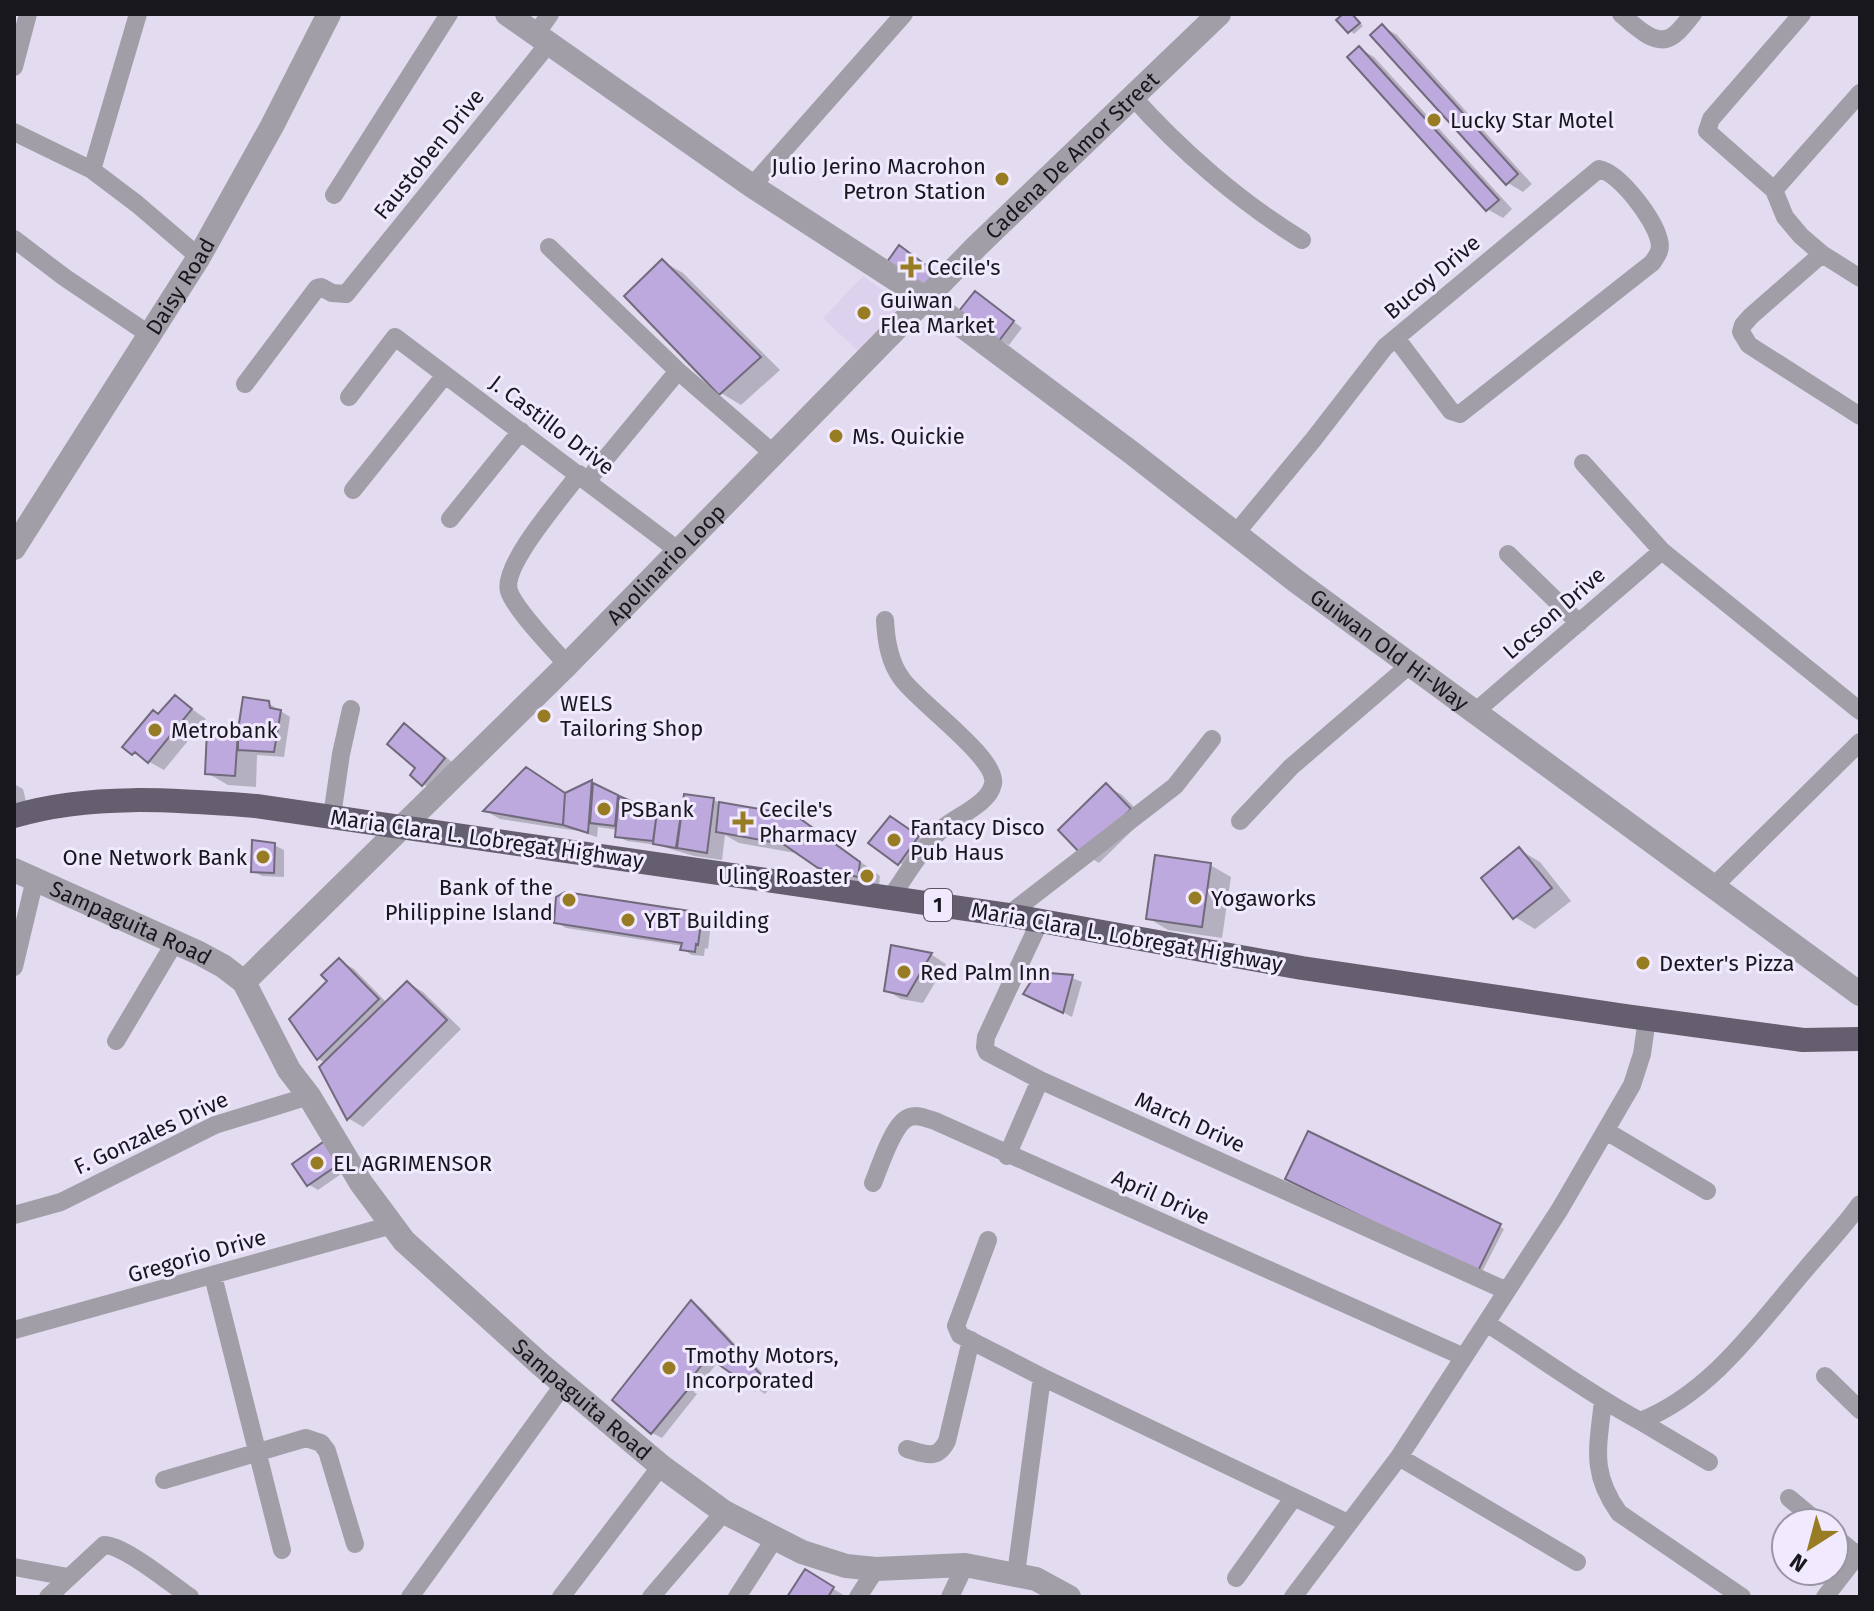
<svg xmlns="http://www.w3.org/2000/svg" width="1874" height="1611" viewBox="0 0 1874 1611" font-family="'Fira Sans',sans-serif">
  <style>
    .built { fill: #dcd2ee }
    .shadow { fill: #0003 }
    .building { fill: #bea9df; stroke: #716a7c; stroke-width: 2 }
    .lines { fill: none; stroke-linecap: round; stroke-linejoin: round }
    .minor { stroke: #a29ea7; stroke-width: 18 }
    .tertiary { stroke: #a29ea7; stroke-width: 24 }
    .trunk { stroke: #645e6e; stroke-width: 24 }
    .poi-dot { fill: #987c24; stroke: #f1e9fe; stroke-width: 3 }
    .labels { text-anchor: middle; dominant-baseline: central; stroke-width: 6; stroke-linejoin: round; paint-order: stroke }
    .shield { fill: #f1e9fe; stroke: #5a5661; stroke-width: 2 }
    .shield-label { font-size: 20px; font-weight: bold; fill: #19171e }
    .poi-label { font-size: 22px; fill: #19171e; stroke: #f1e9fe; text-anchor: start }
    .street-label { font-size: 22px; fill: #19171e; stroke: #f1e9fe }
  </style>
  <rect width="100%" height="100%" fill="#e3dcf1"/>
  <path class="built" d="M863 276 906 307 860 353 823 318Z"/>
  <path class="shadow" d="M1345 14H1352L1363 26 1354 34 1339 20Z
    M1382 26 1397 35 1532 184 1523 192 1508 183Z
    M1359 48 1374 57 1512 209 1503 218 1487 209Z
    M662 261 683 273 780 370 741 405 721 393Z
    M975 293 1022 328 1009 345 999 340Z
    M175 697 206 719 164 770 133 753Z
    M268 703 290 717 284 757 257 755 256 787 228 785 207 773 209 732 240 734Z
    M405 726 420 735 459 768 438 793 423 784Z
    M14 784 23 789 27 806 14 809Z
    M590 784 659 815 714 800 721 804 795 817 816 829 880 876 879 887 841 879 801 854 739 843 725 835 722 860 694 856 657 845 627 841 617 836 618 830 598 827 597 837 578 831 500 819 486 811 566 795Z
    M1107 786 1122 795 1145 818 1099 863 1084 854Z
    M901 824 927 843 909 869 871 843Z
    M274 845 284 850V877L262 876 253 871Z
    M1520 850 1540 862 1571 901 1535 929 1515 917Z
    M1210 865 1231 877 1222 938 1168 930 1148 918Z
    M696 914 711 923 708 949 705 948 704 956 692 955 682 949 683 946 566 928 556 922Z
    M893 947 932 955 946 964 923 1003 901 999 886 990Z
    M339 960 354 969 387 1003 408 983 423 992 461 1029 363 1127 348 1118 326 1063 318 1059 292 1019 329 981Z
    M1065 975 1082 982 1072 1017 1035 998Z
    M1309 1133 1504 1229 1481 1274Z
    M326 1142 350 1168 318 1190 308 1184Z
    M692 1302 701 1308 773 1384 765 1394 718 1362 694 1392 697 1394 662 1438 652 1433Z
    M820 1581 847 1597H790Z"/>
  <path class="building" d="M1343 14H1352L1360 23 1348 33 1336 20Z
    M1382 24 1518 174 1506 185 1370 35Z
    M1359 46 1499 200 1486 211 1347 57Z
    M899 245 935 272 923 288 887 262Z
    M662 259 761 357 719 395 624 296Z
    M975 291 1014 321 998 342 959 311Z
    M175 695 192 709 148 763 135 752 132 755 122 747 153 710 158 714Z
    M243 697 269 701 270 708 281 710 274 752 238 750V730Z
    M404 723 445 758 422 786 410 775 415 768 387 744Z
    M207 730 238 732 235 776 205 774Z
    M526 767 565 793 563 825 483 811Z
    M592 780 588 833 563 825 565 793Z
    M593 783 618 795 615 826 590 823Z
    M1106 783 1131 809 1083 856 1058 830Z
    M684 794 714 798 707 853 677 848Z
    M619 796 657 812 653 841 615 837Z
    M719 802 795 815 860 862 858 877 818 868 783 844 716 832Z
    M658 803 682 807 676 848 653 844Z
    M890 816 919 836 898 865 868 843Z
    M252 840 275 843 274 873 251 872Z
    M1519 847 1552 888 1513 919 1481 878Z
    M1155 855 1211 863 1202 927 1146 919Z
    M565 892 696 912 702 916 698 945 696 944 695 952 680 950 682 943 554 923 556 897Z
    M891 945 932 953 907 996 884 991Z
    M339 958 379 999 317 1060 289 1019 327 981 321 975Z
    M1037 972 1073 975 1063 1013 1023 994Z
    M407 981 447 1020 347 1120 319 1067Z
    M1308 1131 1501 1224 1477 1273 1285 1179Z
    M326 1140 342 1162 307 1186 292 1164Z
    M691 1300 764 1378 755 1390 708 1357 686 1385 689 1388 651 1434 612 1400Z
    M805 1569 834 1587 828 1597H787Z"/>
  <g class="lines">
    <path class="minor" d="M1621 14C1632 23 1654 47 1671 37 1679 33 1687 21 1693 14
      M1802 14 1711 119 1707 131 1774 190 1785 217 1801 236 1822 254 1860 278
      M536 34 550 14
      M14 67 28 14
      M1132 96C1180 150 1240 202 1302 240
      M14 132 92 170 137 204 199 257
      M92 170 138 14
      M752 186 904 14
      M1774 190 1860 93
      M334 195 449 14
      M14 239 64 277 150 335
      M549 247 678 371 774 454
      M1822 254 1751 316 1743 325 1741 332 1749 345 1860 416
      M245 384 317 288 321 287 332 293 346 294 549 43
      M349 397 395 337 679 551
      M1583 463 1662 551 1860 711
      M587 481 678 371
      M353 490 445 375
      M450 519 521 431
      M1236 533 1313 440 1385 347 1599 169C1620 173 1654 219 1659 240 1662 250 1657 256 1652 263L1460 414 1451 411 1396 338
      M1508 554 1579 623
      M885 620C886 640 889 662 902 679 917 701 999 759 993 784 989 804 957 816 943 828 922 848 907 874 891 897
      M567 665C553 648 515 610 509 591 501 566 563 496 579 474
      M1476 711 1662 551
      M332 816 341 754 351 709
      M1240 821 1291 767 1412 663
      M1714 886 1860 742
      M1008 915 1175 786 1212 739
      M1040 921 986 1037 985 1047 987 1052 1040 1080 1507 1291
      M14 967 35 879
      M116 1041 175 942
      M1606 1131 1707 1191
      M1007 1156 1040 1080
      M873 1183C880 1167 893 1122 910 1117 918 1114 927 1119 935 1121L1464 1357
      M14 1215 61 1202 215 1125 309 1096
      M988 1240 956 1326 960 1335 1042 1377 1348 1523
      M213 1276 282 1550
      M1486 1323C1537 1355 1586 1392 1640 1421
      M14 1330 392 1225
      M1825 1376 1860 1410
      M1603 1401C1598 1448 1590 1472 1619 1513L1742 1597
      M907 1449C925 1454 937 1461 947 1441L971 1340
      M1399 1457 1577 1562
      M1709 1462 1640 1421C1710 1394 1758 1325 1805 1270 1823 1248 1844 1227 1860 1204
      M164 1480 306 1438 321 1443 327 1451 355 1544
      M1789 1498 1819 1523
      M1834 1536 1857 1555
      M14 1567 68 1577
      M1016 1574 1042 1377
      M1236 1578 1294 1497
      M48 1597 104 1545C124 1545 171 1584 190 1597
      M410 1597 564 1384
      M561 1597 661 1466
      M651 1597 724 1512
      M737 1597 775 1538
      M858 1597 876 1569
      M950 1597 965 1565
      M1293 1597 1399 1457 1560 1209 1632 1085 1642 1054 1647 1019
      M1825 1597 1860 1552"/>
    <g class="tertiary">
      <path id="s1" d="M507 14 752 186 926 299 1132 453 1296 581 1860 994"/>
      <path id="s2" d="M14 548 199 257 272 126 329 14"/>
      <path id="s3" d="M14 870 199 953 223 966 244 982 289 1070 309 1096 361 1183 404 1241 540 1364 661 1466 724 1512 802 1552 846 1566 876 1569 965 1565 1036 1579 1069 1597"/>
      <path id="s4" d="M244 982 567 665 976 247 1219 14"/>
    </g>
    <path class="trunk" d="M14 816C91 793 177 800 256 806L1008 915 1302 968 1626 1016 1803 1040 1860 1039"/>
  </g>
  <g class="poi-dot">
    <circle cx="1434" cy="120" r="8"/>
    <circle cx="1002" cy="179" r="8"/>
    <path d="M907 255h8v8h8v8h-8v8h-8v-8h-8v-8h8z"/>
    <circle cx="864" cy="313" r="8"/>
    <circle cx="836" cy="436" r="8"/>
    <circle cx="544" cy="716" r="8"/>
    <circle cx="155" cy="730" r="8"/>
    <circle cx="604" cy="809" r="8"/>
    <path d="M739 810h8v8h8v8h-8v8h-8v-8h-8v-8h8z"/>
    <circle cx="894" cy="840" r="8"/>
    <circle cx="263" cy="857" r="8"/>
    <circle cx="867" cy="876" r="8"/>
    <circle cx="1195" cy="898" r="8"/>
    <circle cx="569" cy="900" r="8"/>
    <circle cx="628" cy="920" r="8"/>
    <circle cx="1643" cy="963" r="8"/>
    <circle cx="904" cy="972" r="8"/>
    <circle cx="317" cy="1163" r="8"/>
    <circle cx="669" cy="1368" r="8"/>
  </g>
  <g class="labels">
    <rect class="shield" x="924" y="889" width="28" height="32" rx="6"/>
    <g class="shield-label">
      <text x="938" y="905">1</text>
    </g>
    <g class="poi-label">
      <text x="1450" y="120">Lucky Star Motel</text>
      <text x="986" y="166" text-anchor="end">Julio Jerino Macrohon<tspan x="986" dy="25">Petron Station</tspan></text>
      <text x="927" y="267">Cecile's</text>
      <text x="880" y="300">Guiwan<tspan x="880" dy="25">Flea Market</tspan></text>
      <text x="852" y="436">Ms. Quickie</text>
      <text x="560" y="703">WELS<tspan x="560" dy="25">Tailoring Shop</tspan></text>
      <text x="171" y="730">Metrobank</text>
      <text x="620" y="809">PSBank</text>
      <text x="759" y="809">Cecile's<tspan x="759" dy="25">Pharmacy</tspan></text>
      <text x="910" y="827">Fantacy Disco<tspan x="910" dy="25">Pub Haus</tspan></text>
      <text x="247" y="857" text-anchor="end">One Network Bank</text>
      <text x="851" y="876" text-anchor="end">Uling Roaster</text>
      <text x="553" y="887" text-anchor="end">Bank of the<tspan x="553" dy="25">Philippine Island</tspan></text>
      <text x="1211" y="898">Yogaworks</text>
      <text x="644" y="920">YBT Building</text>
      <text x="1659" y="963">Dexter's Pizza</text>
      <text x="920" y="972">Red Palm Inn</text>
      <text x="333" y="1163">EL AGRIMENSOR</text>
      <text x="685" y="1355">Tmothy Motors,<tspan x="685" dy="25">Incorporated</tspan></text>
    </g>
    <g class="street-label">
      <text transform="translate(429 154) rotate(-51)">Faustoben Drive</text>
      <text stroke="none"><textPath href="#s4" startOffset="1170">Cadena De Amor Street</textPath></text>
      <text transform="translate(1432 277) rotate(-40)">Bucoy Drive</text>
      <text stroke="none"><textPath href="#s2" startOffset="310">Daisy Road</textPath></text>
      <text transform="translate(552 425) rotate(37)">J. Castillo Drive</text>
      <text stroke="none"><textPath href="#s4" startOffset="594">Apolinario Loop</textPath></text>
      <text transform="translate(1554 613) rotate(-41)">Locson Drive</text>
      <text stroke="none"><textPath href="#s1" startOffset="1088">Guiwan Old Hi-Way</textPath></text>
      <text transform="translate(487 839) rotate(8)">Maria Clara L. Lobregat Highway</text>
      <text stroke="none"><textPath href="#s3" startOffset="128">Sampaguita Road</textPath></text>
      <text transform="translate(1127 937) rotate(10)">Maria Clara L. Lobregat Highway</text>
      <text transform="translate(1190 1122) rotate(24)">March Drive</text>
      <text transform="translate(151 1133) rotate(-25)">F. Gonzales Drive</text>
      <text transform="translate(1161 1197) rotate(24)">April Drive</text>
      <text transform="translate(197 1256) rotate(-16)">Gregorio Drive</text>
      <text stroke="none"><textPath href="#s3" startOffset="800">Sampaguita Road</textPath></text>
    </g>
  </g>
  <rect width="1874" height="1611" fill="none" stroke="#19171e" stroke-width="32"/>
  <g transform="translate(1810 1547) rotate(216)"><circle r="38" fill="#f1e9fe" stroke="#9b95a4" stroke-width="2"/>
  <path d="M0-6L14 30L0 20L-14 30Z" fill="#987c24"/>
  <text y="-12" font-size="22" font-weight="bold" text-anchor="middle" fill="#19171e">N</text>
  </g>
</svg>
